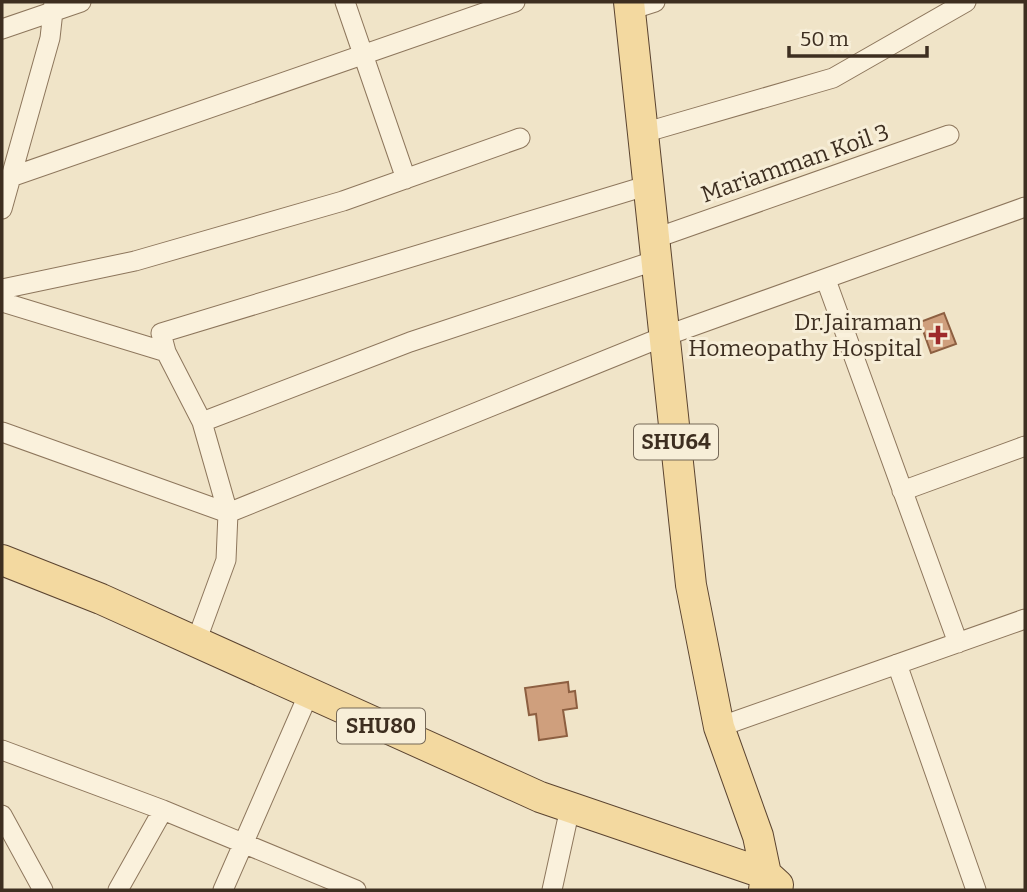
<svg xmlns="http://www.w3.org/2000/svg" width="1027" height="892" viewBox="0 0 1027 892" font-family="Bitter,serif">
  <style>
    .building { fill: #cf9f7d; stroke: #8d5f41; stroke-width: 2 }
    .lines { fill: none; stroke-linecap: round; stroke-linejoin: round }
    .street-casing { stroke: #8d765c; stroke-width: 21 }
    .primary-casing { stroke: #5b4430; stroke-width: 32 }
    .street { stroke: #faf1dc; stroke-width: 19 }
    .primary { stroke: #f3d9a0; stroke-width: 30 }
    .poi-dot { fill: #9e2a2b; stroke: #f7eed8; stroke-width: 2.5 }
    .labels { text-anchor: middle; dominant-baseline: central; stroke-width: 6; stroke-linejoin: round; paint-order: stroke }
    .shield { fill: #f7eed8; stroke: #756857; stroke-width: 2 }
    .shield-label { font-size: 21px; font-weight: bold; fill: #3d2e20 }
    .street-label { font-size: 23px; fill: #3d2e20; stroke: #f7eed8 }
    .poi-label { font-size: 23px; fill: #3d2e20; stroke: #f7eed8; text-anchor: end }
  </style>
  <rect width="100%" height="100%" fill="#f0e4c8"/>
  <path class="building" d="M944 313 956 344 931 353 920 322Z
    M568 682 569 692 575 691 577 708 563 710 567 736 539 740 536 714 529 715 525 688Z"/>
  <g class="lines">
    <g class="street-casing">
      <path id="street" d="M345 2 406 179
        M630 10 655 2
        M2 29 81 2
        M643 133 833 78 966 2
        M2 180 515 2
        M2 209 50 38 54 2
        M656 238 949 135
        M826 280 958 643
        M2 289 135 261 343 201 520 138
        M2 302 166 352 202 422 410 342 657 260
        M166 352 161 333 649 185
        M2 432 228 513 665 336 1025 207
        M902 491 1025 446
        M196 642 226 560 228 513 202 422
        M897 664 976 890
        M719 727 1025 619
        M2 750 163 810
        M2 815 43 890
        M118 890 163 810 356 890
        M223 890 309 693
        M552 890 570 808"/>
    </g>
    <g class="primary-casing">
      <path id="primary" d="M629 2 691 585 719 727 758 836 766 874 764 890
        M2 560 101 599 540 797 766 874 778 885"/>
    </g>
    <use href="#street" class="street"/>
    <use href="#primary" class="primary"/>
  </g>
  <path class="poi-dot" d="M934.5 324.5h7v7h7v7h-7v7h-7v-7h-7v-7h7z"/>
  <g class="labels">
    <g class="shield">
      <rect x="634" y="424.5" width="84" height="35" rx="5"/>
      <rect x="337" y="708.5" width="88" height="35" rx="5"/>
    </g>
    <g class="shield-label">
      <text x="676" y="442">SHU64</text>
      <text x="381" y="726">SHU80</text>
    </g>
    <g class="street-label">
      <text transform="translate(795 163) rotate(-19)">Mariamman Koil 3</text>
    </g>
    <g class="poi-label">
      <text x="922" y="322">Dr.Jairaman<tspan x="922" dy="26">Homeopathy Hospital</tspan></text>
    </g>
  </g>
  <rect width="1027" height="892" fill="none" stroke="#3d2e20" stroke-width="7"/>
  <path d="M789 46v10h138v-10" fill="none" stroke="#3d2e20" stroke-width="3.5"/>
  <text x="800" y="46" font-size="21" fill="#3d2e20" stroke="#f7eed8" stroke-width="5" paint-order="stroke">50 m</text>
</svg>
